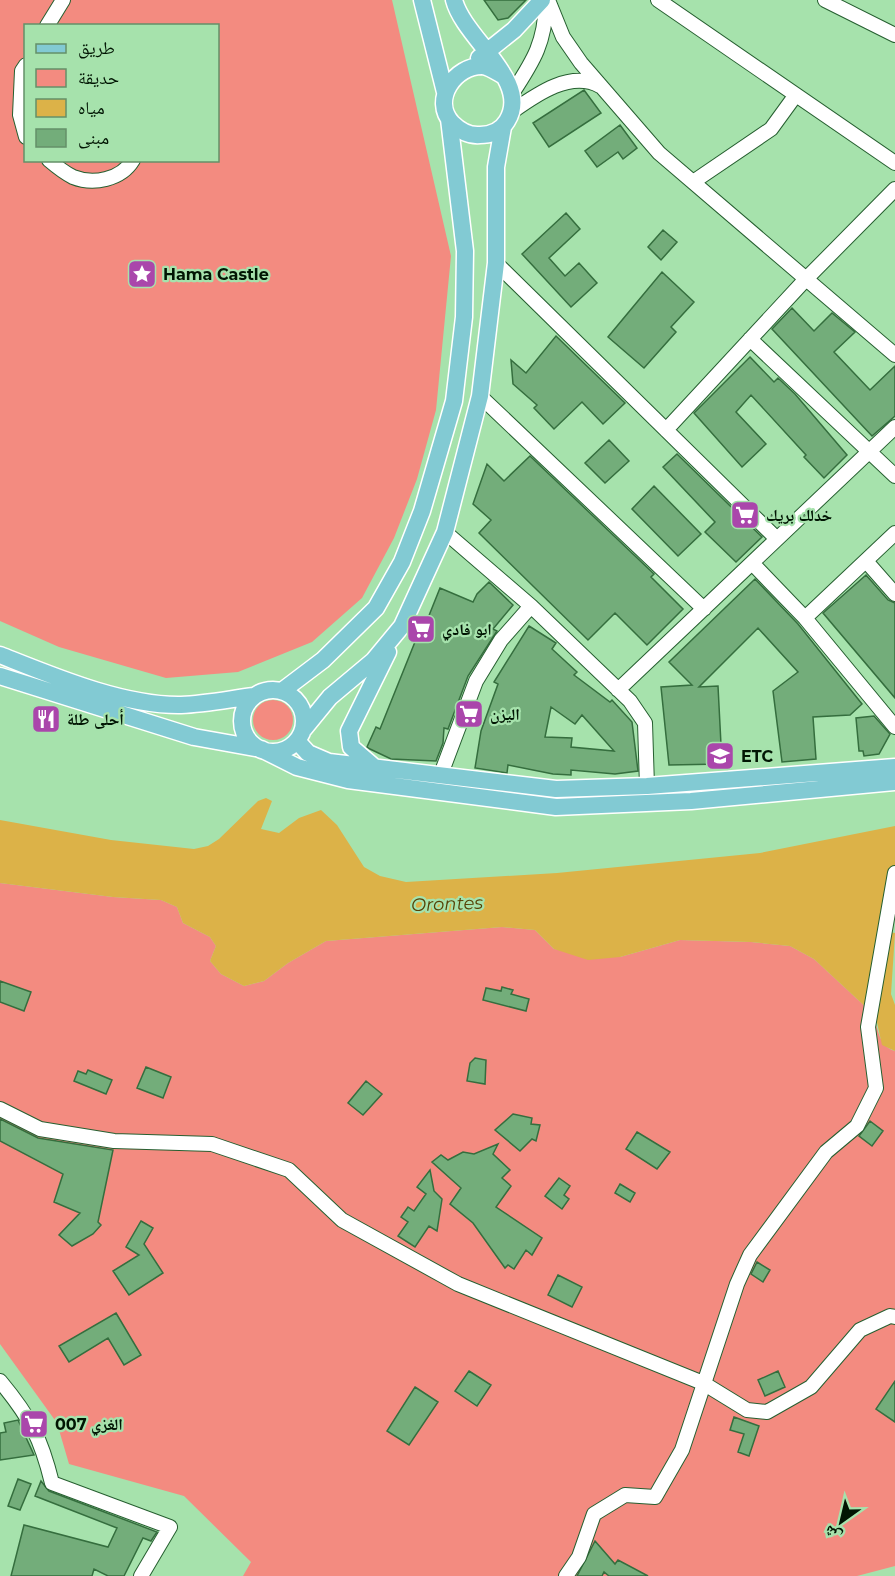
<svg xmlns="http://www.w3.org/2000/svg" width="895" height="1576" viewBox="0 0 895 1576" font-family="Montserrat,'Noto Naskh Arabic',sans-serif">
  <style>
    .green { fill: #f38b80; fill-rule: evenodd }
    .water { fill: #dcb248 }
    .building { fill: #73ad7a; stroke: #356e3e; stroke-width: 1.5; fill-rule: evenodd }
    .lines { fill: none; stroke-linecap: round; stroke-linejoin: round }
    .minor-casing { stroke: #265f30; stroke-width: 16 }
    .major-casing { stroke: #fff; stroke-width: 19 }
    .minor { stroke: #fff; stroke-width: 14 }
    .major { stroke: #82cad3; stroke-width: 16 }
    .labels { text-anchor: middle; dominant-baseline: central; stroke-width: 4.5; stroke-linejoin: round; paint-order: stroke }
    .poi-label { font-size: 16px; font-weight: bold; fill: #011503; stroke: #a6e2ac; text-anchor: start }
    .water-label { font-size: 18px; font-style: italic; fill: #564104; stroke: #a6e2ac }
  </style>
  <rect width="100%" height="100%" fill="#a6e2ac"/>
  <path class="green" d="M0 0H392L451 256 436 410 417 479 394 538 362 598 312 642 238 672 166 678 59 647 0 621ZM26 26H218V160H26Z
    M253 720a20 20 0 1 1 40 0a20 20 0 1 1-40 0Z
    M0 883 113 897 161 900 177 907 183 923 210 937 216 946 210 961 221 974 244 986 264 981 288 963 326 941 502 927 535 930 554 949 620 957 680 940 751 942 790 946 814 959 869 1010C880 1023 875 1045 895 1051V1566L857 1576H243L251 1562 184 1496 69 1464 57 1423 0 1344Z"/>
  <path class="water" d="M266 798 272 801 261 829 279 833 299 818 321 810 337 825 364 867 380 876 406 882 557 873 760 853 895 826V869L882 931 895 933 891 994 895 1005V1051L882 1045 876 1018 869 1010 814 959 790 946 751 942 680 940 620 957 588 960 554 949 535 930 502 927 326 941 288 963 264 981 244 986 221 974 210 961 216 946 210 937 183 923 177 907 161 900 113 897 0 883V820L111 840 194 849 208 846 219 839 258 801Z"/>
  <path class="building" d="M484 0H526L508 18 498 20Z
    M584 90 601 113 549 147 533 123Z
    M620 125 637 148 623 159 618 152 597 167 585 151Z
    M566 213 580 229 549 258 565 276 579 263 597 283 571 307 522 254Z
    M663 230 677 242 661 260 648 247Z
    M662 272 694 302 671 327 676 332 644 368 608 337Z
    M792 308 814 331 832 313 855 332 834 352 870 390 895 366V416L872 436 772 329Z
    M556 336 625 403 603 424 582 402 554 429 534 408 537 405 513 384 511 360 526 373Z
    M750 357 774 382 778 378 795 394 847 455 824 478 804 457 806 455 751 395 736 412 766 444 742 467 694 413Z
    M609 440 629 461 605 483 585 463Z
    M677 454 762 537 736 562 705 532 715 522 663 467Z
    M530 456 654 574 651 577 683 609 647 645 615 613 588 640 479 533 491 520 473 504 487 464 504 481Z
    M654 486 701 534 678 556 632 509Z
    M866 575 888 600 895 603V698L823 613Z
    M755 579 798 624 862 704 850 715 813 717 816 759 782 762 773 691 798 672 758 628 699 687 718 686 722 764 669 765 661 687 692 685 669 662Z
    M489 582 513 605 493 629 497 631 468 676 448 729 444 728 443 743 436 761 391 759 370 749 367 747 376 727 380 729 421 627 424 628 440 588 473 602 477 594Z
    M529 626 556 643 552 649 577 672 574 675 610 702 612 700 632 722 638 771 615 774 571 770V775L553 774 508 765 507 773 475 768 481 731 498 684 494 682ZM551 707 575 724 582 715 614 751 571 747 572 738 545 737Z
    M874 716 890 734 879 754 864 756 863 751H859L856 718Z
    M0 981 31 992 24 1011 0 1002Z
    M502 987 513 990 511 994 529 999 526 1011 483 1000 486 988 501 991Z
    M475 1058 486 1060 485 1084 467 1081 470 1063Z
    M146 1067 171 1077 163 1098 137 1088Z
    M88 1070 112 1080 106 1094 74 1081 78 1071 86 1074Z
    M366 1081 382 1094 363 1115 348 1103Z
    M513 1114 532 1118 531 1124 540 1125 536 1141 532 1139 520 1151 495 1130Z
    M0 1119 38 1138 113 1150 98 1222 101 1225 93 1234 72 1246 59 1235 80 1213 54 1202 63 1174 0 1141Z
    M870 1121 883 1131 872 1146 859 1136Z
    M637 1132 670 1152 657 1169 626 1149Z
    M498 1144 493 1154 510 1170 502 1178 511 1186 496 1207 542 1238 532 1255 526 1250 514 1269 508 1265 505 1268 473 1223 450 1204 461 1188 432 1162 441 1155 448 1160 463 1152 474 1154Z
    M430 1170 434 1191 442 1199 437 1231 429 1226 415 1247 398 1236 408 1222 401 1217 408 1207 414 1211 426 1194 417 1187Z
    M559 1178 570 1186 564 1195 569 1199 562 1209 545 1196Z
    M620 1184 635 1193 630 1202 615 1193Z
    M141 1221 153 1228 144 1244 163 1273 129 1295 113 1271 139 1255 126 1247Z
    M757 1262 770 1270 763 1282 751 1274Z
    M558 1275 582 1287 572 1307 548 1295Z
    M116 1313 141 1355 124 1365 108 1338 69 1362 59 1346Z
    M469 1371 491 1385 477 1406 455 1391Z
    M778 1371 785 1387 765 1396 758 1380Z
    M895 1381V1422L876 1409Z
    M415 1387 438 1402 409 1445 387 1431Z
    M734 1417 759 1426 749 1456 738 1452 744 1434 730 1430Z
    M18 1420 34 1455 0 1460V1433L6 1432 4 1423Z
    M18 1479 31 1484 20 1510 8 1506Z
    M41 1481 49 1491 157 1532 151 1541 143 1538 124 1576H108L94 1569 92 1576H11L24 1525 108 1547 117 1528 35 1496Z
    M595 1541 615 1564 618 1560 648 1576H609L604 1572 602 1576H577Z"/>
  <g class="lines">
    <g class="minor-casing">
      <path id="minor" d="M548 0 563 37 581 63 659 153 895 355
        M658 0 895 163
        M825 0 895 35
        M47 26 63 0
        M26 65 22 71 20 115 26 137
        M513 92C534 60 545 42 546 3
        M513 111C537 94 571 70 600 86
        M49 160C56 166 65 173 73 177 93 185 121 180 133 160
        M693 182 771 129 795 96
        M496 263 777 539
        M750 339 895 476
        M480 396 704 609
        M666 430 805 280 895 189
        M445 532 531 606 630 701 645 723 647 786
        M866 561 895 594
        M752 563 805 618 895 727
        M805 618 895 533
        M618 690 895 427
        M441 774 476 681 501 640 531 606
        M0 1109 40 1129 114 1141 212 1144 289 1170 342 1220 458 1284 703 1383 747 1410 767 1412 811 1387 860 1330 890 1316 895 1317
        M0 1381C30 1417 41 1438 52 1483L170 1527 141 1576
        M566 1576 579 1557 594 1514 625 1495 655 1497 682 1450 737 1284 750 1255 826 1152 857 1126 876 1088 868 1027 895 873"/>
    </g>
    <g class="major-casing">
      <path id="major" d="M422 0 445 92
        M454 0C464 39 532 81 507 121 501 131 491 135 480 135 469 136 460 131 452 123 431 100 455 65 483 66 490 67 498 73 504 76
        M479 58 514 30 542 0
        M0 655C53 676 123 706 181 705 206 704 230 699 254 696
        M0 676 194 737 261 749 297 767 348 780 556 807 691 801 895 782
        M242 721a31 31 0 1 1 62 0a31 31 0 1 1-62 0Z
        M282 691 323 660 376 608 402 562 422 511 454 401 464 317 465 251 449 119
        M303 730 330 697 373 661 402 626 445 532 480 396 496 263V167L503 127
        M297 741 308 753 329 762 556 789 647 786 895 767
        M373 766 351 747 349 731 388 652"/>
    </g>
    <use href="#minor" class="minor"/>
    <use href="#major" class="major"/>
  </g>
  <defs>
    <g id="sight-square" transform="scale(1.5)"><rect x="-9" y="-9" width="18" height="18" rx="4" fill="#aa46ab" stroke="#a6e2ac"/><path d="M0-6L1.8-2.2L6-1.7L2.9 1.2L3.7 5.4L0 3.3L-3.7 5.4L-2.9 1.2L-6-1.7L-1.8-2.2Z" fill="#fff"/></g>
    <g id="supermarket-square" transform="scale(1.5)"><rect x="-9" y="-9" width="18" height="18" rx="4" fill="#aa46ab" stroke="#a6e2ac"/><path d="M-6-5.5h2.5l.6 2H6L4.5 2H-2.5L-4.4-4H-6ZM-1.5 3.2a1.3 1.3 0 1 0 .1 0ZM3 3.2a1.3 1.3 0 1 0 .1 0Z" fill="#fff"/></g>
    <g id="restaurant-square" transform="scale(1.5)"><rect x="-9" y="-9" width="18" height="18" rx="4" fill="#aa46ab" stroke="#a6e2ac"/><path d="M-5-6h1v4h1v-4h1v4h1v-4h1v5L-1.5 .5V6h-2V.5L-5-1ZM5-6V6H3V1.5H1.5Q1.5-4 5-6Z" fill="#fff"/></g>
    <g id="university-square" transform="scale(1.5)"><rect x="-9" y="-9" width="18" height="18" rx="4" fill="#aa46ab" stroke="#a6e2ac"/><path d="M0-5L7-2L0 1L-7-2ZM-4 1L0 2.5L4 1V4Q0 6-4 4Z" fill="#fff"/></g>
  </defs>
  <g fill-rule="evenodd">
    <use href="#sight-square" x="142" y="274"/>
    <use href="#supermarket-square" x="745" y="515"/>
    <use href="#supermarket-square" x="421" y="629"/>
    <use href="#supermarket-square" x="469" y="714"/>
    <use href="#restaurant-square" x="46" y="719"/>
    <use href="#university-square" x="720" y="756"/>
    <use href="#supermarket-square" x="34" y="1424"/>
  </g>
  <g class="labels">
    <g class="poi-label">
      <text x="163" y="274">Hama Castle</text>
      <text x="766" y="515">خدلك بريك</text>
      <text x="442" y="629">ابو فادي</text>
      <text x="490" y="714">اليزن</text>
      <text x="67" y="719">أحلى طلة</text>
      <text x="741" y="756">ETC</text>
      <text x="55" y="1424">الغزي 007</text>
    </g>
    <g class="water-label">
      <text transform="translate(447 904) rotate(-2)">Orontes</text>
    </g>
  </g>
  <rect x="24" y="24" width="195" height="138" fill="#a6e2ac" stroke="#649068" stroke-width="1.5"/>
  <rect x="36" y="44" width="30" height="9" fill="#82cad3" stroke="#649068" stroke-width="1.5"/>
  <text x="78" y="54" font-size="18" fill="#011503">طريق</text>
  <rect x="36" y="69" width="30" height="18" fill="#f38b80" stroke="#649068" stroke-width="1.5"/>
  <text x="78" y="84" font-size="18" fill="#011503">حديقة</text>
  <rect x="36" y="99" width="30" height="18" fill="#dcb248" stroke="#649068" stroke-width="1.5"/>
  <text x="78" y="114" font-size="18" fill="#011503">مياه</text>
  <rect x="36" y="129" width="30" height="18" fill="#73ad7a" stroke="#649068" stroke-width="1.5"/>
  <text x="78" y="144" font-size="18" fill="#011503">مبنى</text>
  <g transform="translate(841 1522) rotate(214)" stroke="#a6e2ac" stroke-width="4.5" paint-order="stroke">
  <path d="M0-4.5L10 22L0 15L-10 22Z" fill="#011503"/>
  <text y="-9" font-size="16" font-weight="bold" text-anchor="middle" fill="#011503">ش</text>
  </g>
</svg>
